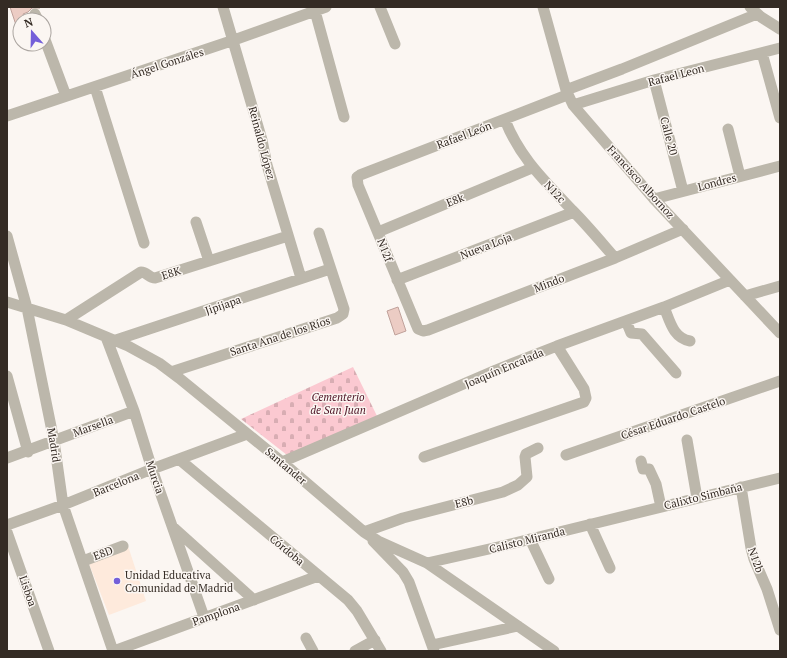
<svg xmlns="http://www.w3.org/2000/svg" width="787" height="658" viewBox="0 0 787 658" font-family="'PT Serif',serif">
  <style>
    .built { fill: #feeadc }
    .cemetery { fill: url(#cemetery-stones) }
    .building { fill: #ecccc4; stroke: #c0a19a }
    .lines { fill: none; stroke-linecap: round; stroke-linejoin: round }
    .minor { stroke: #bcb7ab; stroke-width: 11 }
    .poi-dot { fill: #745fd9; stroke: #fbf6f2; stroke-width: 1.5 }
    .labels { text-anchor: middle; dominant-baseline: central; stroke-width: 3; stroke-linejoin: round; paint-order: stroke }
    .street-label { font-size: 11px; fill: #342b24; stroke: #fbf6f2 }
    .park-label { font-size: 11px; font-style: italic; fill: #4c1123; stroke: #fbf6f2 }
    .poi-label { font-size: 11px; fill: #342b24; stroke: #fbf6f2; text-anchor: start }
  </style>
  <defs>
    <pattern id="cemetery-stones" width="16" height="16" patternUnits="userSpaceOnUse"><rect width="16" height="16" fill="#fbc9d1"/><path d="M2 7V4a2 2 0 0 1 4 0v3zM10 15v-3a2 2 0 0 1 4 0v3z" fill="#d8adb3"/></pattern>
  </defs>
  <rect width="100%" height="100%" fill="#fbf6f2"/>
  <path class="built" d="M128 546 146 601 109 615 88 561Z"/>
  <path class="cemetery" d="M353 367 377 416 287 455 241 419Z"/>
  <path class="building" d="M10 7H40V8H32L28 12 23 14 25 20H20V34H19Z
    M398 307 406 331 395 335 387 311Z"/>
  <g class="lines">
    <path class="minor" d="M223 7 262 140 267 165 301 278
      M380 7 395 44
      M543 7 566 90 573 105 654 199 780 333
      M750 7 761 17 780 29
      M315 11 344 117
      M35 14 38 20
      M44 37 66 96
      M762 53 780 118
      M654 80 683 191
      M95 87 144 243
      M566 90 622 69 757 14
      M567 95 360 175 357 177 358 185 418 329 423 331 428 330 615 258 683 229
      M573 105 654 80 780 48
      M7 116 234 40 326 7
      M505 120C520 158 544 180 572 210 587 225 601 242 615 258
      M728 129 740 176
      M654 199 780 166
      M196 222 209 261
      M378 232 532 168
      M7 236 27 308 54 441 63 505 113 651
      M397 280 574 212
      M745 296 780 286
      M7 302 66 320 128 346 159 363 179 378 282 462 364 532 378 541 427 563 554 651
      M664 307C670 321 673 338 690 341
      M66 320 141 272C147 272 149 278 155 278L288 236
      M626 321 631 333 642 334 676 373
      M106 337 134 411 152 469 204 617
      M116 340 330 269
      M171 372 337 318 343 314 344 309 319 233
      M7 376 28 452
      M687 440 697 498
      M566 455 780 381
      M424 457 584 402 586 398 584 389 557 346
      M7 458 134 411
      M180 460 348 600 357 611 381 651
      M641 461 643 469H649L656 484 661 507
      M282 462 496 370 557 346 664 307 730 280
      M741 487 751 548 754 559 767 589 780 630
      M590 524 610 568
      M7 525 63 505 152 469 247 434
      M174 528 254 600
      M7 532 49 651
      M364 532 403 518 503 492 518 485 527 477 525 457 526 454 538 448
      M530 539 549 579
      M373 541 403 572 409 582 434 651
      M83 561 123 546
      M427 563 498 547 780 478
      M306 638 313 651
      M432 645 518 626
      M114 651 318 576
      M355 651 375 640"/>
  </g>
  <circle class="poi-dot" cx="117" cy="581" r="4"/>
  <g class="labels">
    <g class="street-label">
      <text transform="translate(167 63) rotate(-18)">Ángel Gonzáles</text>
      <text transform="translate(676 75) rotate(-15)">Rafael Leon</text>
      <text transform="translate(464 135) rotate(-21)">Rafael León</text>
      <text transform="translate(669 136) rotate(75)">Calle 20</text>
      <text transform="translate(262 143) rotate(75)">Reinaldo López</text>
      <text transform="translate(641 182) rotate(48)">Francisco Albornoz</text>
      <text transform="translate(717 182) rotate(-15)">Londres</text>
      <text transform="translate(555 192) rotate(47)">N12c</text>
      <text transform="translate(455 200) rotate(-22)">E8k</text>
      <text transform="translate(486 246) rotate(-21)">Nueva Loja</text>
      <text transform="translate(385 250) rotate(68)">N12f</text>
      <text transform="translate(171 273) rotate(-17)">E8K</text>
      <text transform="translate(549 283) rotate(-21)">Mindo</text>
      <text transform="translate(223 305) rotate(-19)">Jipijapa</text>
      <text transform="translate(280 336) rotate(-18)">Santa Ana de los Ríos</text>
      <text transform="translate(504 368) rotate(-23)">Joaquín Encalada</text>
      <text transform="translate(673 418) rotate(-19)">César Eduardo Castelo</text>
      <text transform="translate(93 426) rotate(-20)">Marsella</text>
      <text transform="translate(54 445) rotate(81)">Madrid</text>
      <text transform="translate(286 466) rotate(40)">Santander</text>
      <text transform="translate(155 477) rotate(71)">Murcia</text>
      <text transform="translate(116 484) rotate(-22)">Barcelona</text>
      <text transform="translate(703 496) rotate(-14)">Calixto Simbaña</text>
      <text transform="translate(464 502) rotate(-14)">E8b</text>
      <text transform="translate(527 540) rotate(-14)">Calisto Miranda</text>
      <text transform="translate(287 550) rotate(40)">Córdoba</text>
      <text transform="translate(103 553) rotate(-21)">E8D</text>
      <text transform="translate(756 560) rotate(70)">N12b</text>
      <text transform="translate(28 591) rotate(71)">Lisboa</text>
      <text transform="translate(216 614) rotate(-19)">Pamplona</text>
    </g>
    <g class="park-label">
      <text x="338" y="397">Cementerio<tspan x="338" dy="13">de San Juan</tspan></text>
    </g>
    <g class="poi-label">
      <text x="125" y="575">Unidad Educativa<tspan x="125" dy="13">Comunidad de Madrid</tspan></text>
    </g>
  </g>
  <rect width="787" height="658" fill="none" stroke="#342b24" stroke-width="16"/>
  <g transform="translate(32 32) rotate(340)"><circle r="19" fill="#fbf6f2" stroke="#aba5a0"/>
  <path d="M0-3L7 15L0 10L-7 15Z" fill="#745fd9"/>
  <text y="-6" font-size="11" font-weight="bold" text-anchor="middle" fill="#342b24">N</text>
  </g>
</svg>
